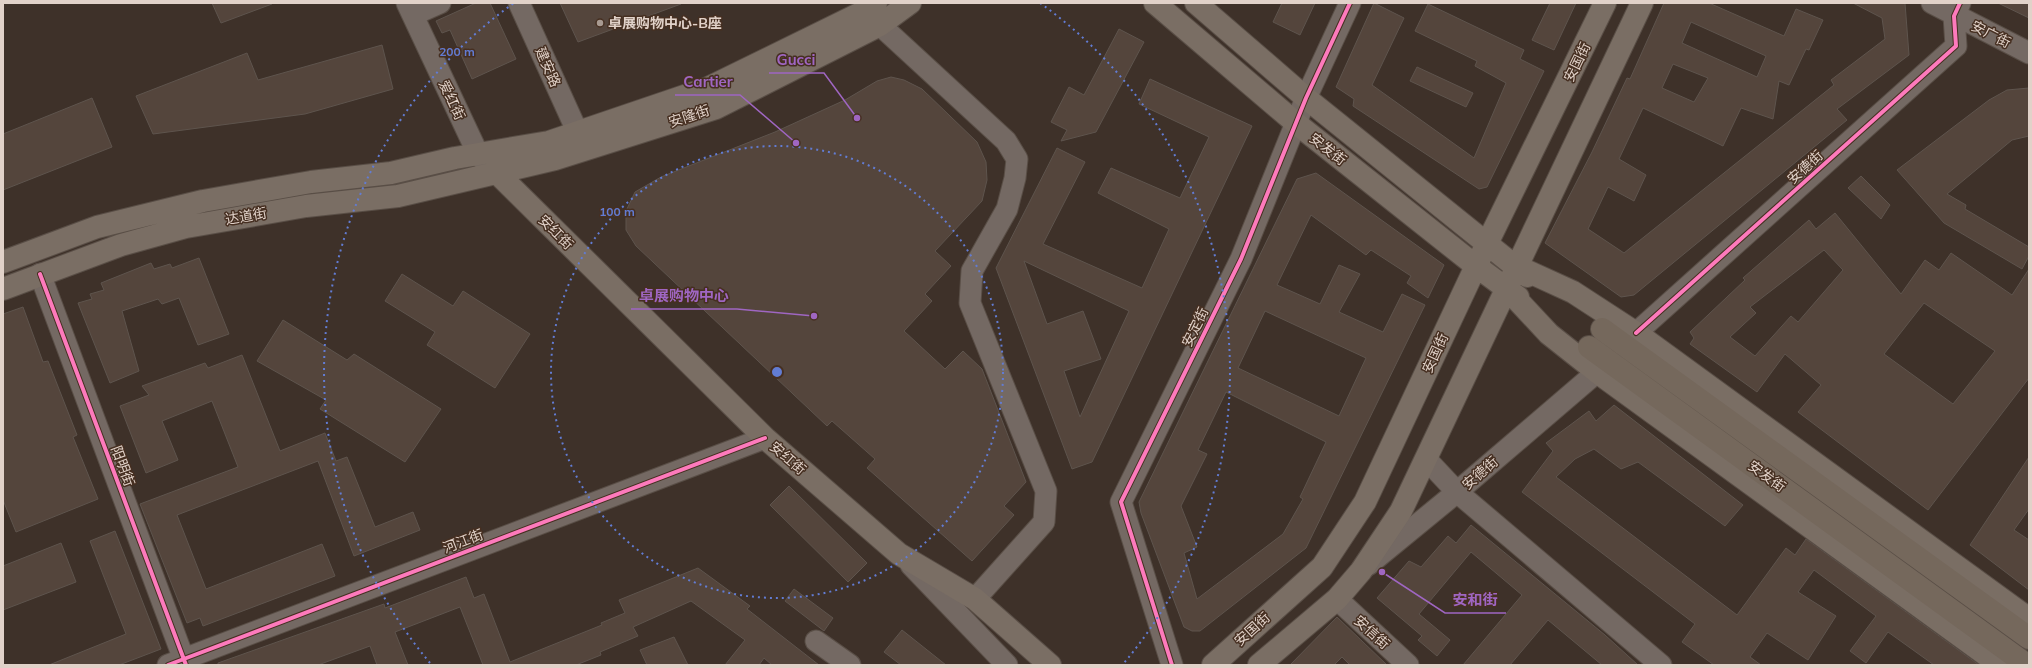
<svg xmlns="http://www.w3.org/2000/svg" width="2032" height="668" viewBox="0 0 2032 668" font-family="Mulish,'Noto Sans SC',sans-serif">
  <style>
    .building { fill: #54453c; stroke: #5e544d; fill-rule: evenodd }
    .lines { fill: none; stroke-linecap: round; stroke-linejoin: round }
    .minor-casing { stroke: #594e46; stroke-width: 23 }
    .major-casing { stroke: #594e46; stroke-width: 24 }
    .highway-casing { stroke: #594e46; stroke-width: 24 }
    .minor { stroke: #746963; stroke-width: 21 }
    .major { stroke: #7a6e64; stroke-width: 22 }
    .highway { stroke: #75685c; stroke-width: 22 }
    .cycleway-casing { stroke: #462f21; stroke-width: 6 }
    .cycleway { stroke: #fd7abc; stroke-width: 4 }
    .ring { fill: none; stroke: #627cd3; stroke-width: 2; stroke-dasharray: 2 4 }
    .poi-dot { fill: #a89a91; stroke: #462f21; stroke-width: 1.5 }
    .labels { text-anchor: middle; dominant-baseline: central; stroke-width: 3; stroke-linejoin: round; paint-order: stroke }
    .poi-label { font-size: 14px; font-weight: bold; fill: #e1d2c9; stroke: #462f21; text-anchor: start }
    .street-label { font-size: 14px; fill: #e1d2c9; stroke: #462f21 }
    .centre { fill: #627cd3; stroke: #462f21; stroke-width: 2 }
    .ring-label { font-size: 12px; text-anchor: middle; font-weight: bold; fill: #627cd3; stroke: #462f21; stroke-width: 3; stroke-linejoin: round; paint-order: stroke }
    .leader { fill: none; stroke: #9f66c2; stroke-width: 1.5 }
    .callout-dot { fill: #9f66c2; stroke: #462f21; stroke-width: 1.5 }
    .callout-label { font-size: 15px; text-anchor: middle; font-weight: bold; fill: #9f66c2; stroke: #462f21; stroke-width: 3; stroke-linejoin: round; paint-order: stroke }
  </style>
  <rect width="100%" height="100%" fill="#3e3129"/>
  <path class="building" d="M212 3H272V4L221 23Z
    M476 3H490L516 59 472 79 450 30 442 33 436 21Z
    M560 3H681V4L578 42Z
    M1282 3H1315L1300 35 1273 22Z
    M1374 3 1404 18 1372 85 1474 158 1506 83 1475 66 1477 61 1415 31 1428 4 1524 50 1520 59 1544 71 1487 187 1479 189 1353 106 1354 99 1336 87Z
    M1550 3H1576L1554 50 1532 40Z
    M1664 3H1709L1784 36 1796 9 1823 20 1809 50 1806 49 1789 85 1779 81 1773 119 1741 108 1723 146 1643 108 1619 159 1646 175 1634 201 1608 187 1588 229 1624 253 1834 85 1831 80 1885 39 1882 18 1853 3H1905L1909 55 1837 109 1847 120 1634 295 1621 297 1545 243 1592 152 1627 78 1630 79ZM1691 22 1766 56 1757 77 1682 43ZM1673 64 1708 78 1694 102 1662 88Z
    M1998 3H2029V18Z
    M1119 29 1144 42 1096 132 1061 141 1067 130 1051 122 1069 87 1084 95Z
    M382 45 393 89 305 114 153 134 136 96 247 53 258 80Z
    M1417 67 1473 93 1466 107 1410 81Z
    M891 77 904 80 922 89 977 142 986 162 987 180 982 201 935 251 951 266 925 294 932 301 904 331 945 369 963 351 982 369 1026 482 1004 506 1014 515 972 561 867 468 875 459 832 421 827 426 636 246 626 230V211L635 192 661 177 775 132 845 100 877 81Z
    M1150 79 1252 126 1092 462 1072 469 996 268 1057 148 1085 162 1043 244 1142 288 1169 229 1098 193 1111 168 1180 198 1209 137 1139 104ZM1024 261 1129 311 1080 417 1064 371 1101 359 1083 311 1047 324Z
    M2029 88V136L2012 140 1947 194 1966 205 1965 209 2029 247V256L2022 269 1944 223 1897 170 1989 100 2007 90Z
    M92 98 112 147 3 190V134Z
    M1316 173 1444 265 1428 298 1407 283 1411 276 1371 250 1366 255 1311 215 1277 285 1320 304 1339 265 1360 274 1339 312 1383 332 1402 294 1425 305 1306 548 1200 631H1192L1184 627 1141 513 1139 502 1297 179ZM1265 311 1366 358 1339 416 1238 368ZM1226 392 1326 442 1300 497 1303 499 1283 534 1197 599 1184 553 1197 547 1181 506 1207 454 1198 450Z
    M1861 176 1890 205 1881 219 1848 188Z
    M1835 213 1901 294 1925 260 1939 270 1951 253 2012 295 2029 269V378L1928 510 1798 412 1821 385 1785 354 1757 392 1690 344 1694 338 1690 332 1745 280 1743 278 1809 220 1816 229ZM1824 250 1843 270 1798 322 1791 316 1755 356 1730 337 1756 313 1750 307ZM1924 303 1995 351 1953 404 1884 354Z
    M199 258 229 334 198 345 179 298 162 304 158 299 122 311 139 371 110 383 78 303 92 299 90 294 104 290 101 283 151 263 154 269 170 264 172 268Z
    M402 274 453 306 463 291 530 334 495 388 427 345 435 332 385 301Z
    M23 307 43 362 48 361 77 435 73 437 98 499 16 532 3 500V314Z
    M283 320 347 360 354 354 441 409 405 462 320 409 326 400 257 361Z
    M242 355 280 451 325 433 336 461 347 457 375 527 413 512 420 530 354 556 318 461 177 515 206 589 322 544 335 576 203 626 200 618 187 623 140 504 238 467 212 401 162 421 178 460 146 473 120 406 149 395 142 386 205 363 208 368Z
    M1614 405 1743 505 1725 526 1638 462 1621 469 1594 449 1575 459 1556 477 1737 615 1786 548 1795 555 1806 539 1979 665H1934L1888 632 1866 663 1850 651 1876 616 1814 570 1798 592 1836 616 1808 660 1767 633 1750 657 1761 665H1714L1682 642 1695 624 1522 492 1553 451 1546 443 1589 411 1596 421Z
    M2029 457V509L2014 530 2029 540V590L1970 545Z
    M789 486 867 563 848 582 770 505Z
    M1471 525 1605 635 1638 665H1602L1548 620 1510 665H1463L1522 595 1471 552 1419 614 1450 640 1437 656 1418 640 1422 636 1377 598 1409 561 1421 567 1448 536 1456 543Z
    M115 531 161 649 119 665H49L126 634 90 541Z
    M61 543 76 582 3 610V566Z
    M698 568 750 606 747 609 819 665H772L764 658 759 665H725L745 640 691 601 633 627 638 636 600 652 601 655 576 665H483L460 607 395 632 408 665H377L370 646 318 665H218V663L384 604 385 608 466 577 474 598 484 594 510 662 602 625 601 623 625 613 619 600Z
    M794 589 833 618 824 631 785 601Z
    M1337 617 1387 665H1350L1342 657 1334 665H1290Z
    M902 630 946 665H901L884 652Z
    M674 637 688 665H647L640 650Z"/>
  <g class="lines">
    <g class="minor-casing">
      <path id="minor" d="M407 3 478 154 489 166
        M519 3 577 131
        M1932 3 2029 53
        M413 15 440 3
        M880 25 1006 141 1017 159 1015 178 1007 209 972 271 970 303 1046 491 1044 522 975 599
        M40 274 186 665
        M1636 333 1956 46 1954 16 1960 3
        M1426 459 1457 492 1661 665
        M911 565 1007 665
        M1368 565 1457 492 1597 372
        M1337 599 1408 665
        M816 641 850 665
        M168 665 765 438
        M1172 665 1121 502 1241 259 1306 98 1350 3"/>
    </g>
    <g class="major-casing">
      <path id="major" d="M1155 3 1297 124 1476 266 1518 297
        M1196 3 1306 98 1527 276
        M497 173 765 438 899 554 975 599 1050 665
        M3 262 97 227 203 201 311 182 391 173 455 158 549 142 708 88 869 9 876 3
        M1516 266 1573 292 1636 333 2029 619
        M3 289 121 245 186 227 306 206 398 196 555 159 716 108 880 25 910 3
        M1507 289 1549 334 1597 372 2000 665
        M1213 665 1322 567 1365 502 1476 266 1605 3
        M1259 665 1337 599 1361 571 1401 511 1642 3"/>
    </g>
    <g class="highway-casing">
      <path id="highway" d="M1602 329 2029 638
        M1589 347 2027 665"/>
    </g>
    <use href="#minor" class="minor"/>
    <use href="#major" class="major"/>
    <use href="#highway" class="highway"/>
    <g class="cycleway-casing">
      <path id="cycleway" d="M40 274 186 665
        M1636 333 1956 46 1954 16 1960 3
        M168 665 765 438
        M1172 665 1121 502 1241 259 1306 98 1350 3"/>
    </g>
    <use href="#cycleway" class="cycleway"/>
  </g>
  <g class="ring">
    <circle cx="777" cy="372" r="226"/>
    <path d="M430 663A453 453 0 0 1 514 3M1040 3A453 453 0 0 1 1124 663"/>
  </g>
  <circle class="poi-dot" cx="600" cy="23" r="4"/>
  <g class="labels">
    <g class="poi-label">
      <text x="608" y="23">卓展购物中心-B座</text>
    </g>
    <g class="street-label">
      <text transform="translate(1991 34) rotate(27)">安广街</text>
      <text transform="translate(1577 62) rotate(-64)">安国街</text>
      <text transform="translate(548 67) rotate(66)">建安路</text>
      <text transform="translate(452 100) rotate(65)">爱红街</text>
      <text transform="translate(689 116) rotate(-18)">安隆街</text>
      <text transform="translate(1328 149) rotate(38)">安发街</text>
      <text transform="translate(1805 167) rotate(-42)">安德街</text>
      <text transform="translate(246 216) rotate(-10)">达道街</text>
      <text transform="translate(556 232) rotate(45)">安红街</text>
      <text transform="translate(1195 327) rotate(-64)">安定街</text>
      <text transform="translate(1435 353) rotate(-65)">安国街</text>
      <text transform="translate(788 458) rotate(41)">安红街</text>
      <text transform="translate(123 466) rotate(70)">阳明街</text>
      <text transform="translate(1480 473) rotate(-41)">安德街</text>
      <text transform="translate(1767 476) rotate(36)">安发街</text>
      <text transform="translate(463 541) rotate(-21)">河江街</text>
      <text transform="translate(1252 629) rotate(-42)">安国街</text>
      <text transform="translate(1372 632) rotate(42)">安信街</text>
    </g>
  </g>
  <circle cx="777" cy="372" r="6" class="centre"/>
  <g class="ring-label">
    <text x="457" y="56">200 m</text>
    <text x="617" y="216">100 m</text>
  </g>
  <path class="leader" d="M857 118L824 73H769M796 143L740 95H675M814 316L737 309H631M1382 572L1445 613H1506"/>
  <g class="callout-dot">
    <circle cx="857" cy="118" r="4"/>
    <circle cx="796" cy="143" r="4"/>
    <circle cx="814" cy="316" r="4"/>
    <circle cx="1382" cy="572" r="4"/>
  </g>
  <g class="callout-label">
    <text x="796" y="65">Gucci</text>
    <text x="708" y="87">Cartier</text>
    <text x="684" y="301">卓展购物中心</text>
    <text x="1475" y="605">安和街</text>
  </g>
  <rect width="2032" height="668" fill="none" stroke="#e1d2c9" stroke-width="8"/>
</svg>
